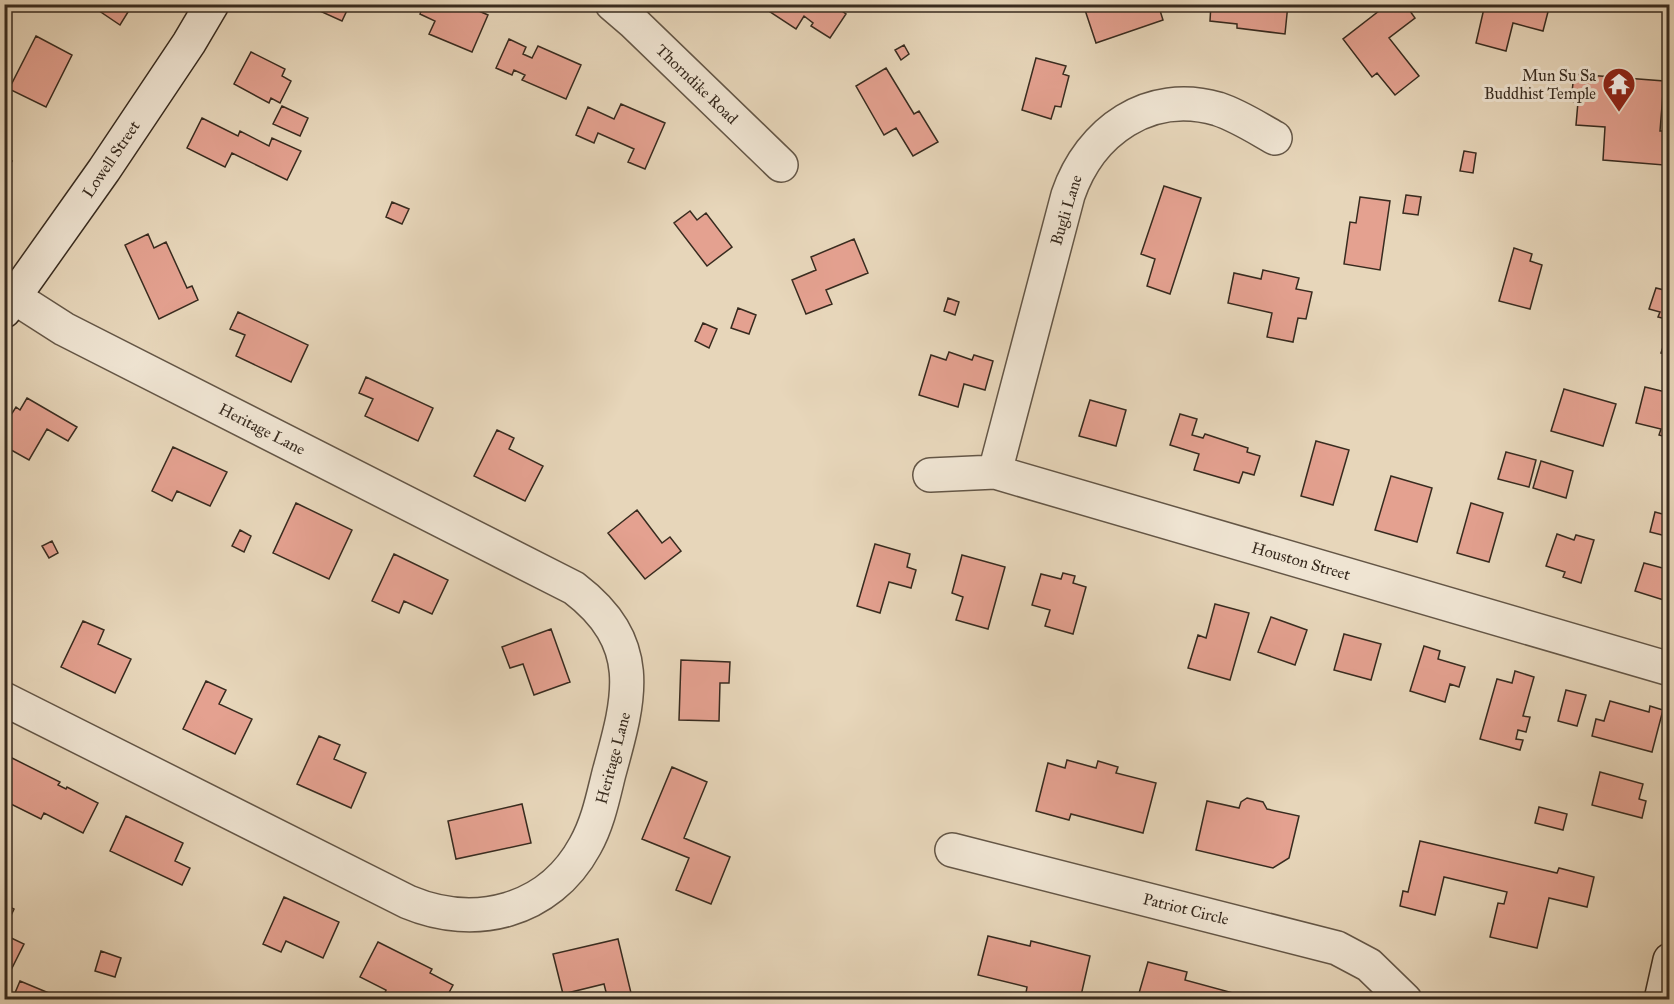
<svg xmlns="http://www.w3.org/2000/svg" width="1674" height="1004" viewBox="0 0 1674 1004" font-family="'IM FELL Great Primer',serif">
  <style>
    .building { fill: #e4a190; stroke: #382b1f; stroke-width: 1.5 }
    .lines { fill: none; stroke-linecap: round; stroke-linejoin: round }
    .street-casing { stroke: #645646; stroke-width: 36 }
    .secondary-casing { stroke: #382b1f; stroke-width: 36 }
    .street { stroke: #efe4d2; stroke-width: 33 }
    .secondary { stroke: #efe4d2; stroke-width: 33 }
    .labels { text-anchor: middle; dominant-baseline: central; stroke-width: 6; stroke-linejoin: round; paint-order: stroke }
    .poi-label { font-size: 16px; fill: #382b1f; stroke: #efe4d2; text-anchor: end }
    .street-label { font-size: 16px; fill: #382b1f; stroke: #efe4d2 }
  </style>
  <rect width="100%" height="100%" fill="#e7d6ba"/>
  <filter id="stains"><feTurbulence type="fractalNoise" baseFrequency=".00333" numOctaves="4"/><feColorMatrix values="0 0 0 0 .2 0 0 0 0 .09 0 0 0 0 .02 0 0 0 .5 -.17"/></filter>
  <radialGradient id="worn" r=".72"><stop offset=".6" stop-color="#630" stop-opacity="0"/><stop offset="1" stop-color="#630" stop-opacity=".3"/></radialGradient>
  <path class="building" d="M89 4H133L120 25Z
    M315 4H345L349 6 342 21 313 8Z
    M424 4H448L462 11 465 5 488 15 472 52 429 34 435 21 420 14Z
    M758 4H817L822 8 824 4H832L846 14 830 38 811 26 813 23 804 16 796 29Z
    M1083 4H1158L1163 20 1096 43Z
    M1211 4H1288L1285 34 1237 28V24L1210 21Z
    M1388 4H1405L1415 18 1389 38 1419 76 1395 95 1377 73 1372 77 1343 39Z
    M1485 4H1535L1549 8 1543 31 1513 23 1506 51 1476 43Z
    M36 36 72 55 46 107 9 89Z
    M509 39 526 47 523 54 532 58 538 46 581 65 566 99 522 80 525 75 514 70 512 75 496 68Z
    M904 45 909 54 901 60 895 50Z
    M251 52 285 69 282 76 291 81 280 103 271 98 269 103 234 84Z
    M1036 58 1066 66 1063 74 1069 76 1061 107 1055 106 1051 119 1022 110Z
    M886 68 914 114 919 111 938 142 913 156 896 128 884 135 856 86Z
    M1574 74 1664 81 1660 131H1666L1664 165 1603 160 1605 127 1576 125 1578 102 1571 101Z
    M621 104 665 123 645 169 628 162 634 149 598 133 594 143 576 135 588 107 614 119Z
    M282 106 308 118 300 136 273 124Z
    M202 118 238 136 240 131 269 146 272 138 301 151 287 180 232 153 225 167 187 148Z
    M1464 151 1476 153 1473 173 1460 171Z
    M4 158 12 161 4 179Z
    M1164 186 1201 198 1170 294 1147 286 1155 259 1141 254Z
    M1406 195 1421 197 1418 215 1403 213Z
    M1360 197 1390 201 1380 270 1344 264 1350 222 1356 223Z
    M392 202 409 209 402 224 386 217Z
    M690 211 697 220 706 213 732 247 707 266 674 223Z
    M148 234 154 248 166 242 187 288 192 286 198 300 159 319 125 245Z
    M854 239 868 273 826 290 832 304 806 314 792 280 816 270 811 257Z
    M1514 248 1532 254 1530 261 1542 265 1530 309 1499 301Z
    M1263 270 1299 278 1296 289 1312 292 1306 319 1298 318 1293 342 1267 337 1272 313 1228 303 1234 273 1261 279Z
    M1669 284H1670V320L1658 317 1660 312 1649 309 1656 288 1668 291Z
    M948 298 959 302 955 315 944 311Z
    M738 308 756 315 749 334 731 328Z
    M238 312 308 345 291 382 236 356 245 335 230 329Z
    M703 323 717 329 709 348 695 341Z
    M1670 326V356L1661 353Z
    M949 352 972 360 974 355 993 361 985 390 964 384 958 407 919 395 931 355 946 360Z
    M366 377 433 408 418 441 365 416 373 399 359 393Z
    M1645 387 1670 393V438L1659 435 1661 429 1636 423Z
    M1564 389 1616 404 1603 446 1551 431Z
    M27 398 77 427 68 441 47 429 29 460 4 446V417L9 418 16 407 20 410Z
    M1090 400 1126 410 1116 446 1079 436Z
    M1180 414 1197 419 1192 435 1203 438 1205 434 1248 448 1247 452 1260 456 1254 475 1243 472 1239 483 1194 470 1199 454 1170 445Z
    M497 430 514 438 509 449 543 466 525 501 474 476Z
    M1316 441 1349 450 1333 505 1301 496Z
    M173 447 227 472 210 506 177 491 172 501 152 491Z
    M1506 452 1536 460 1529 487 1498 479Z
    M1541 461 1573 471 1566 498 1533 488Z
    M1391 476 1432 488 1417 542 1375 530Z
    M296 503 352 530 329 579 273 553Z
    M1471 503 1503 513 1489 562 1457 553Z
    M637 510 662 543 670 537 681 551 645 579 608 533Z
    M1655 512 1670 516V537L1650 532Z
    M240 530 251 536 244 552 232 546Z
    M1557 534 1574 540 1576 535 1594 540 1581 583 1563 577 1565 572 1546 566Z
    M52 541 58 553 49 558 42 546Z
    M875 544 910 554 907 567 916 570 911 588 889 582 880 613 857 606Z
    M394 554 448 580 432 614 404 601 399 613 372 601Z
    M962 555 1005 567 988 629 956 620 963 597 952 593Z
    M1644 563 1670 570V602L1635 591Z
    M1063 573 1075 576 1073 583 1086 587 1073 634 1045 626 1050 610 1032 605 1041 574 1061 579Z
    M1215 604 1249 613 1230 680 1188 668 1198 635 1206 638Z
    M1271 617 1307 630 1295 665 1258 652Z
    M83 621 104 630 98 644 131 659 115 693 61 667Z
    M551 629 570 682 534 695 523 664 510 668 502 647Z
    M1344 634 1381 644 1371 680 1334 670Z
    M1424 646 1440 651 1438 659 1465 667 1459 687 1450 684 1445 702 1410 691Z
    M681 660 730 662 729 683H720L719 721 679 720Z
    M1515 671 1534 677 1523 716 1530 717 1526 732 1518 730 1516 739 1523 740 1520 750 1480 739 1497 679 1512 683Z
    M206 681 226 690 219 704 252 719 235 754 183 729Z
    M1566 690 1586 695 1577 726 1558 721Z
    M1610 701 1649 712 1650 706 1663 710 1652 752 1592 736 1596 719 1604 721Z
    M319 736 340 745 334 759 366 773 351 808 297 784Z
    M8 756 60 782 58 785 66 789 67 787 98 803 83 833 44 813 41 819 9 803 4 812V763Z
    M1067 760 1096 768 1098 761 1118 767 1116 773 1156 783 1143 833 1071 814 1069 820 1036 811 1048 763 1065 768Z
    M672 767 707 782 684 838 730 857 711 904 676 890 689 858 642 839Z
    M1600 772 1643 784 1639 799 1646 801 1642 818 1592 805Z
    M1247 798 1263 802 1267 809 1299 816 1289 858 1273 868 1196 850 1207 801 1239 808 1241 802Z
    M522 804 531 843 456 859 448 821Z
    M1539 807 1567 814 1563 830 1535 823Z
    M126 816 183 843 175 861 190 868 182 885 110 851Z
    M1420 841 1557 873 1559 868 1594 877 1587 907 1549 898 1537 948 1490 937 1498 903 1504 904 1507 892 1444 877 1435 915 1400 906 1403 891 1408 892Z
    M284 897 339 922 323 958 286 941 281 952 263 944Z
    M4 904 14 909 7 924 4 922Z
    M5 935 24 944 8 976 4 974Z
    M988 936 1030 946 1031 941 1090 956 1080 1000H1052L1026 993 1027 987 978 975Z
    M618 939 632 997 608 1000 604 984 563 994 553 954Z
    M378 942 432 969 430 973 453 985 445 1000H382L386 990 360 977Z
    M101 951 121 958 115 977 95 971Z
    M1148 962 1187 972 1185 980 1244 996 1243 1000H1137Z
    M20 981 56 996 55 1000H12Z"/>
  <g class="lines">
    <g class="street-casing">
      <path id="street" d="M612 4 633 22 781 165
        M995 472 1068 195C1090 131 1149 89 1218 109 1239 116 1257 128 1275 138
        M930 475 995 472 1670 669
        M4 699 408 902C475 930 549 912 585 846 598 823 603 797 609 773 630 697 646 643 574 588L64 329 14 297
        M952 850 1337 948 1369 965 1405 1000"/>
    </g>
    <g class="secondary-casing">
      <path id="secondary" d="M4 311 104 170 189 43 212 4
        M1661 1000 1670 960"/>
    </g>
    <use href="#street" class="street"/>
    <use href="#secondary" class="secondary"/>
  </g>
  <defs>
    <g id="temple-pin" transform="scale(1.725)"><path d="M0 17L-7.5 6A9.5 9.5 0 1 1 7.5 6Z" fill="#8f2418" stroke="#efe4d2"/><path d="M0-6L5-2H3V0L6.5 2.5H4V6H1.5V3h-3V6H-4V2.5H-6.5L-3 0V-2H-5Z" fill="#fff"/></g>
  </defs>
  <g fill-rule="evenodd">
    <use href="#temple-pin" x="1619" y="84"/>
  </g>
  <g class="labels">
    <g class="poi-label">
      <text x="1596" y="75">Mun Su Sa<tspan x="1596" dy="18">Buddhist Temple</tspan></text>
    </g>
    <g class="street-label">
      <text transform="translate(697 84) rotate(44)">Thorndike Road</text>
      <text transform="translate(111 159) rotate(-56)">Lowell Street</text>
      <text transform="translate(1066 210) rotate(-73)">Bugli Lane</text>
      <text transform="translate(262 429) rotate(27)">Heritage Lane</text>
      <text transform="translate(1301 561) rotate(16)">Houston Street</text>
      <text transform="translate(613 758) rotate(-75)">Heritage Lane</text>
      <text transform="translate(1186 909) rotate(14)">Patriot Circle</text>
    </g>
  </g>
  <rect width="1674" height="1004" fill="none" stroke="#e7d6ba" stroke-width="24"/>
  <rect x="6" y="6" width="1662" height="992" fill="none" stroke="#382b1f" stroke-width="3"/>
  <rect x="12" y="12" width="1650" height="980" fill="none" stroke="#382b1f" stroke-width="1.5"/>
  <rect width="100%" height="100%" filter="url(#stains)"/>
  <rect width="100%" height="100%" fill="url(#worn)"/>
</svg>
